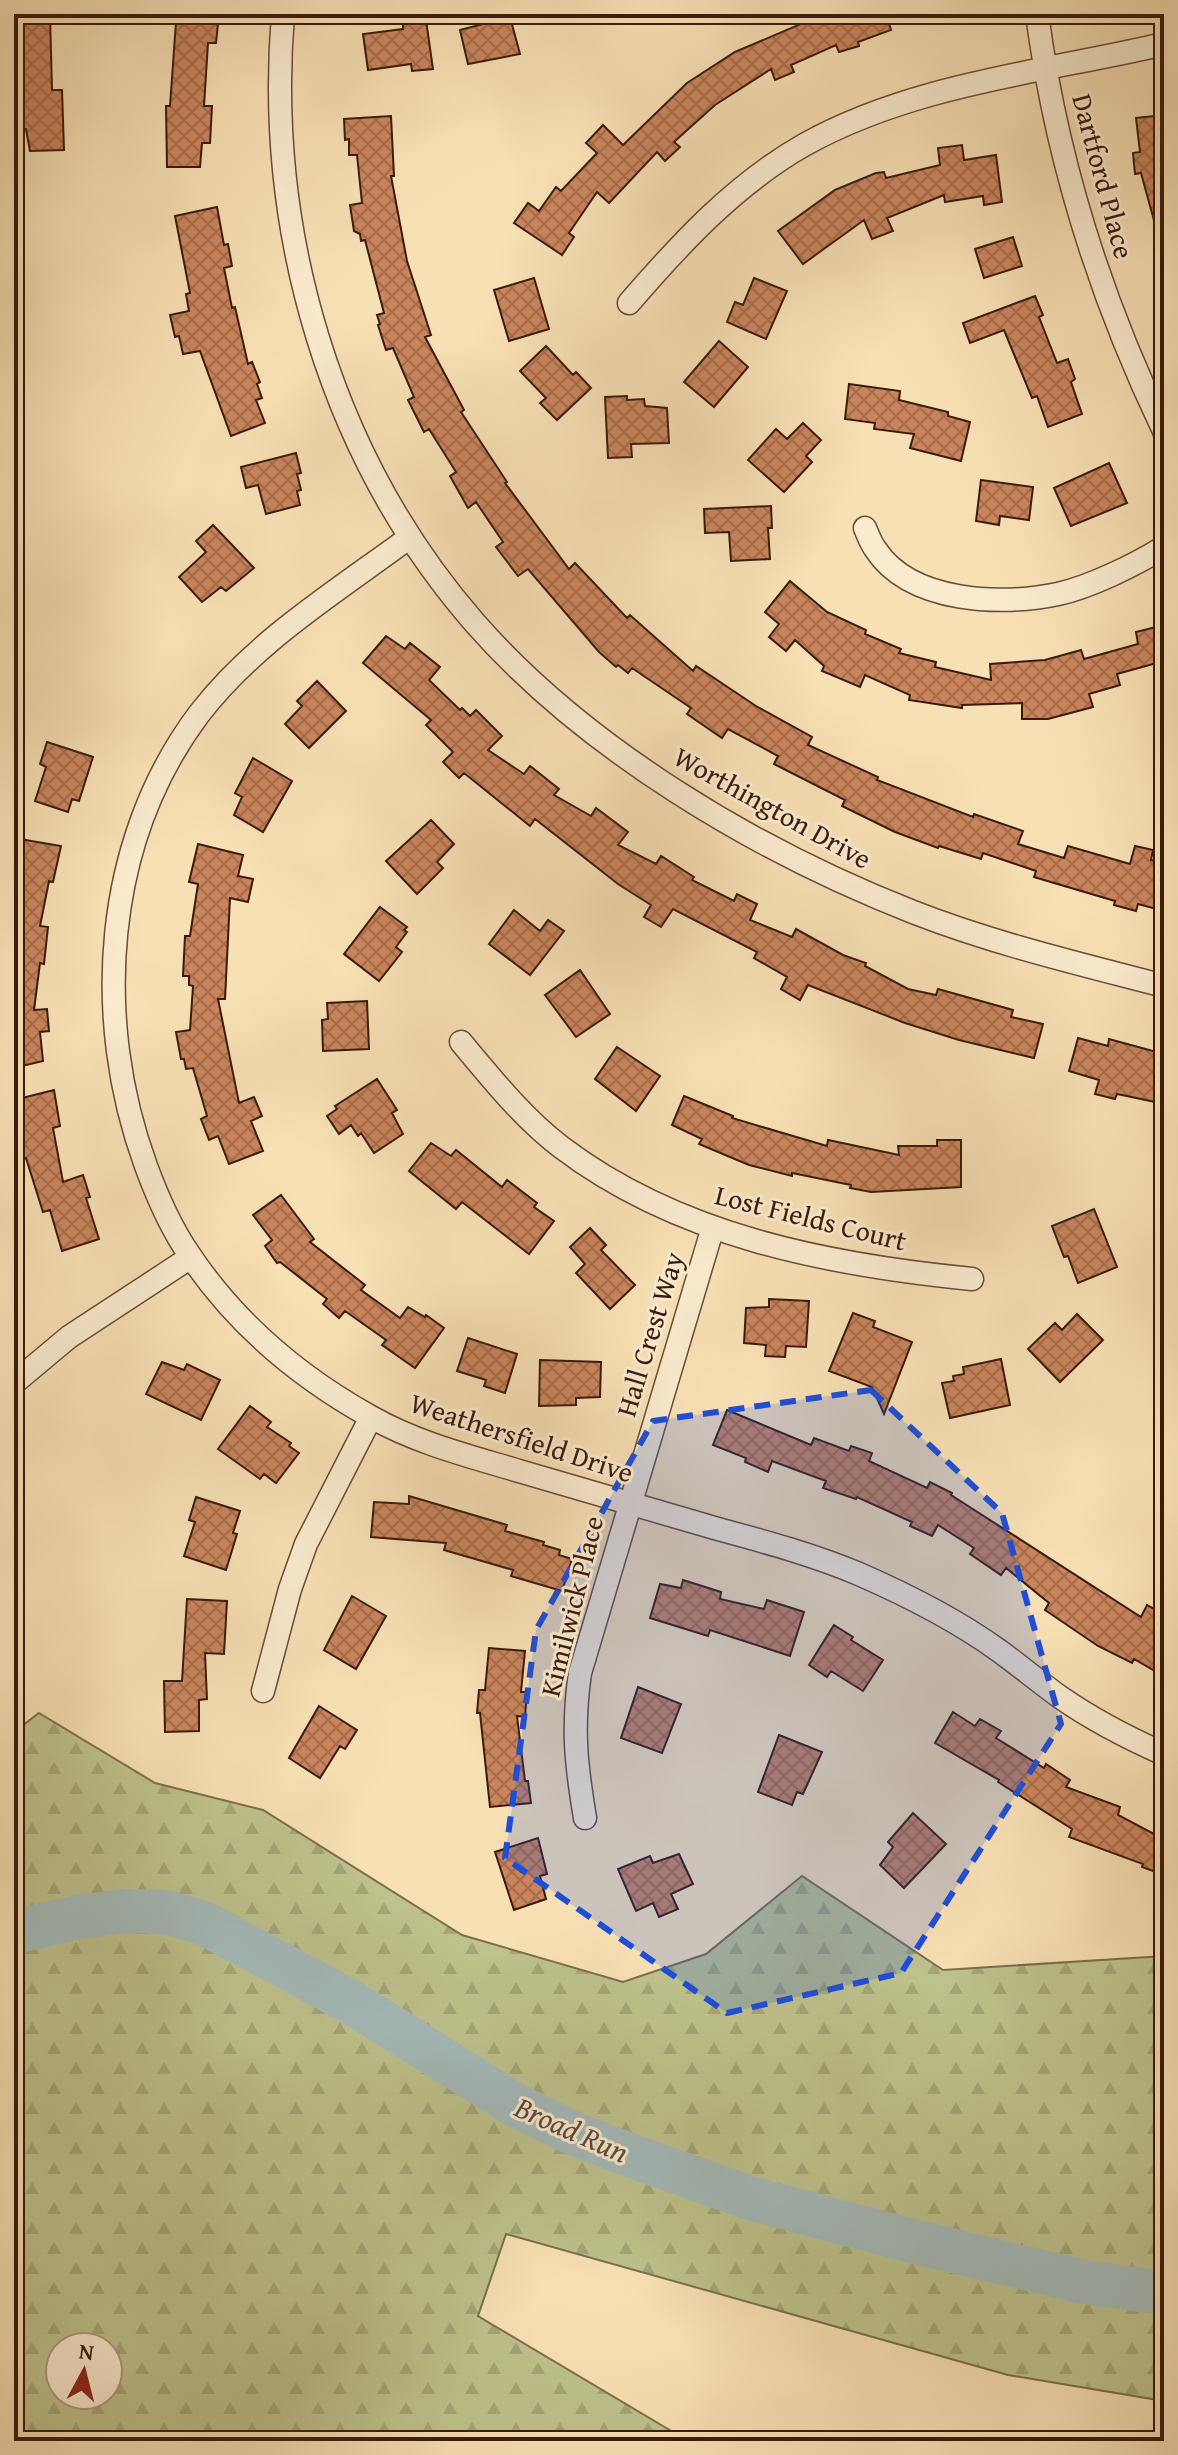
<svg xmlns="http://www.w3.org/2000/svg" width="1178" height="2455" viewBox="0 0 1178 2455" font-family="'Gentium Book Plus',serif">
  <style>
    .forest { fill: url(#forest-firs); stroke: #7c6e4d; stroke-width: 2; fill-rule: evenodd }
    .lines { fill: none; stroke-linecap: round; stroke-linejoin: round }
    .river { stroke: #a4baba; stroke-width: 44 }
    .building { fill: url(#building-cross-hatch); stroke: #3b1a0d; stroke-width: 2 }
    .minor-casing { stroke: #6a4c37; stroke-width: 25 }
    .minor { stroke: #faebcf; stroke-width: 22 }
    .marked { fill: #1d4ed8; fill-opacity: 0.2; stroke: #1d4ed8; stroke-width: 6; stroke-dasharray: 16 10; stroke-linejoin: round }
    .labels { text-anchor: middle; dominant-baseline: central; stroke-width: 6; stroke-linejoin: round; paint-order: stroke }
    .street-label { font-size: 28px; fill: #3b1a0d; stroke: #faebcf }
    .water-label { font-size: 30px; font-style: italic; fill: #5a4a41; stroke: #faebcf }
  </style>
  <defs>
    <pattern id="forest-firs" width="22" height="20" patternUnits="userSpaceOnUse" patternTransform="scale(2)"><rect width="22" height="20" fill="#bec28d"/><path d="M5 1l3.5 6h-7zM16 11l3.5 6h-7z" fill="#a4a678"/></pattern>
    <pattern id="building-cross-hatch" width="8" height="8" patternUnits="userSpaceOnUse" patternTransform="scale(2)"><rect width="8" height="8" fill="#ca855d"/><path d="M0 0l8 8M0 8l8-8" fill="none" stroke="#a56c4b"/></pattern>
  </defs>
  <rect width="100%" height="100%" fill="#f8e0b5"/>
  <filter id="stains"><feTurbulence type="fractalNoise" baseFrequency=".0025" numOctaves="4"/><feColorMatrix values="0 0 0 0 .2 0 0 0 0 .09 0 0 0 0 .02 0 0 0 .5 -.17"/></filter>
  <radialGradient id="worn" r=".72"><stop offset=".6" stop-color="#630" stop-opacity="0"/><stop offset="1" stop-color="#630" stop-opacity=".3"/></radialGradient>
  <path class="forest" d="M14 379 24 538 19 662 14 668Z
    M39 1713 155 1783 263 1810 462 1935 623 1982 706 1954 802 1876 943 1970 1164 1956V2401L1008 2375 506 2234 478 2316 688 2441H14V1732ZM60 2347H108V2395H60Z"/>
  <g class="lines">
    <path class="river" d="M14 1932 74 1918 123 1911 165 1912 204 1923 351 2002 517 2106 575 2134 635 2157 750 2198 908 2240 1084 2282 1164 2293"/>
  </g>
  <path class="building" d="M14 14H50L52 90H62L64 150 30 151 26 129H20Z
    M824 14H886L891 30 858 42 859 46 839 52 836 45 791 65 794 72 775 80 771 69 715 105 674 142 680 147 665 161 657 152 609 203 597 192 569 233 574 237 562 255 514 223 528 203 539 211 556 187 561 191 597 153 586 143 603 125 623 145 687 83 735 52Z
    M510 17 520 54 468 64 460 30Z
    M426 20 433 69 412 71 411 64 368 70 363 34 403 29V24Z
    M176 22 218 24 216 43H208L204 106H212L210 143H202L200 167H167L166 106H170Z
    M1164 115V234L1158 235 1141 173 1135 174 1133 153 1140 152 1136 118Z
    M391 116 394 176H391L407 261 431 335 425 337 464 410 461 412 507 482 505 483 569 569 575 563 627 618 630 615 693 671 696 666 756 706 812 737 808 745 878 777 877 780 973 817 974 814 1023 831 1018 844 1064 858 1068 846 1130 864 1135 846 1153 850 1151 860 1164 863V911L1138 904 1136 911 1114 905 1115 901 1034 877 1036 871 983 853 981 859 939 846 938 848 895 832 842 806 845 800 774 764 778 756 728 729 722 738 687 714 691 708 632 668 628 673 618 665 616 667 599 652 528 569 518 576 496 547 503 542 476 502 468 508 450 476 456 472 429 429 424 432 408 400 414 397 393 348 386 350 378 325 380 324 377 315 384 313 365 240 361 241 360 234 354 231 350 205 362 203 357 155H349V139L345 140 344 119Z
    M962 145 964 160 996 155 1002 202 984 205 983 196 945 202 944 195 887 218 893 231 872 239 864 220 803 264 778 231 835 190 876 173 884 172 886 178 940 165 938 148Z
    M217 207 224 245 228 244 232 266 224 268 232 308 235 307 248 364 252 362 260 382 257 384 262 398 256 400 265 423 231 436 200 351 183 354 179 336 175 337 170 315 189 311 186 294 190 293 175 216Z
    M1013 237 1022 266 984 278 975 249Z
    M534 278 549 329 509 341 494 290Z
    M754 278 787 291 766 339 727 322 735 302 743 305Z
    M1035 296 1043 315 1039 317 1057 363 1068 359 1075 379 1071 382 1082 414 1048 427 1037 396 1032 398 1004 330 970 343 963 323Z
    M719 341 748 367 714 407 684 382Z
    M546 346 573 375 576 372 591 388 557 420 540 403 546 398 520 371Z
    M849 384 900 391 899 400 948 412V416L970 422 961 461 910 448 914 434 874 429 875 423 845 419Z
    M627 396V400L644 399 645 406 667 408 669 443 631 444 632 457 608 458 605 397Z
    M803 423 821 440 806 456 812 462 784 492 748 460 776 429 787 439Z
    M296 453 301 473 297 474 301 490 297 491 300 505 266 514 258 485 246 488 241 467Z
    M1109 463 1127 503 1071 526 1054 488Z
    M981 480 1033 487 1029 520 1000 516 999 525 976 521Z
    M771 506 772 528H768L770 559 731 561 729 532 705 533 704 509Z
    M213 525 254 568 226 591 221 587 202 602 179 577 206 552 196 541Z
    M790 581 827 612 866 630 865 634 901 649 899 653 936 662 935 667 991 680 990 664 1045 660 1081 650 1084 659 1138 644 1136 632 1164 625V661L1117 674 1120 685 1089 694 1093 707 1048 719H1022V703L962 705V708L909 700 910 695 865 675 860 687 822 671 824 666 795 640 786 651 769 637 779 624 765 612Z
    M386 636 405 649 410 643 440 667 429 680 460 710 462 708 470 716 476 710 502 736 488 750 524 774 530 766 559 789 554 795 591 816 596 808 628 832 618 845 656 864 661 856 694 877 692 880 734 901 737 894 757 904 750 920 792 937 796 929 843 955 866 963 865 966 908 989 936 995 938 989 1013 1010 1011 1017 1043 1024 1034 1058 959 1040 905 1023 808 985 800 1000 781 989 787 977 754 958 757 952 673 909 661 927 644 917 651 905 618 884 535 819 530 826 464 773 459 778 443 762 453 752 426 725 431 720 363 663Z
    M317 681 346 711 309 748 285 724 302 706 297 701Z
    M47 742 93 757 79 801 72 799 68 812 35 801 46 767 40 764Z
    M253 758 292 781 263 832 234 815 242 797 235 793Z
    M431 820 454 844 437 862 443 868 417 894 386 861Z
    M14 838 61 846 53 882 49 881 40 926 48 927 44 964 40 963 34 1010 47 1009 49 1031 40 1032 43 1061 26 1065 14 1064Z
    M198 844 243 855 238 876 253 879 248 902 230 898 225 999H218L239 1103 254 1097 262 1116 251 1121 263 1151 229 1164 218 1136 209 1140 201 1119 207 1116 193 1068 186 1069 184 1059H181L176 1032 190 1030 193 986 189 985V976H183L185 936H190L198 884 189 882Z
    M380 907 407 927 404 930 407 932 396 947 402 952 379 981 344 954Z
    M514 910 540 931 548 920 564 931 530 975 489 944Z
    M580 970 610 1014 576 1037 545 995Z
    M367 1001 369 1049 323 1051 322 1020 328 1019 327 1003Z
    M1078 1038 1108 1046 1109 1039 1164 1054V1086L1160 1103 1117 1094 1115 1099 1095 1094 1099 1080 1069 1071Z
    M617 1047 660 1076 636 1111 595 1079Z
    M377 1079 397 1110 392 1113 403 1134 374 1153 361 1133 358 1136 351 1125 339 1134 327 1116 337 1109 335 1106Z
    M54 1090 60 1126 53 1128 63 1182 83 1175 90 1197 86 1198 99 1239 62 1251 50 1210 43 1212 26 1158 23 1159 18 1140 14 1141V1100Z
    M684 1096 733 1116 732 1118 827 1146 828 1140 899 1155 898 1146H937V1140H961V1187L871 1192 850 1188 851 1185 792 1173V1176L749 1165 699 1144 702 1139 672 1125Z
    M431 1143 451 1156 456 1150 502 1187 507 1180 537 1203 534 1207 554 1221 529 1254 462 1202 456 1209 409 1171Z
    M281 1195 314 1239 310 1242 365 1285 361 1290 400 1318 408 1307 425 1317 426 1315 444 1328 415 1368 382 1345 386 1340 345 1311 339 1318 323 1304 327 1299 280 1262 277 1263 265 1246 272 1240 253 1215Z
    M1094 1209 1117 1267 1078 1283 1068 1256 1064 1257 1052 1226Z
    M590 1228 606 1245 601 1250 635 1285 610 1309 576 1273 585 1264 570 1247Z
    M769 1299 809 1301 806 1347 786 1346 785 1357 765 1356 766 1345 744 1343 746 1308 769 1307Z
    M853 1313 875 1321 873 1327 912 1342 884 1414 872 1387 829 1371Z
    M1077 1314 1103 1340 1060 1382 1028 1349 1055 1323 1062 1330Z
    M468 1338 517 1354 505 1393 484 1386 486 1380 457 1371Z
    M1001 1359 1010 1405 950 1418 942 1383 954 1381 953 1376 964 1374 963 1367Z
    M540 1360 601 1362 600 1397 576 1398V1405L539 1406Z
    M162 1362 184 1370 187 1364 220 1380 201 1420 146 1394Z
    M250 1406 271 1422 267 1427 291 1443 289 1446 299 1453 276 1483 264 1474 260 1479 218 1449Z
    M727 1410 811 1445 814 1438 849 1451 851 1446 872 1453 869 1461 927 1488 930 1482 952 1493 951 1495 1141 1617 1147 1605 1164 1614 1158 1626 1164 1630V1654L1155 1671 1134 1659 1132 1663 1098 1646 1045 1610 1049 1603 1006 1568 1001 1575 970 1554 974 1548 938 1525 932 1536 910 1526 912 1522 857 1497 856 1499 823 1488 826 1481 772 1461 768 1472 745 1462 746 1458 713 1445Z
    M409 1496 507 1525 505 1531 544 1542 543 1545 560 1550 559 1555 572 1559 562 1591 511 1576 513 1570 444 1550 446 1543 371 1537 374 1502 409 1504Z
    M196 1497 240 1511 233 1533 237 1534 226 1570 184 1556 195 1522 189 1520Z
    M683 1580 721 1592 720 1599 764 1609 767 1600 804 1612 790 1656 710 1630 708 1636 650 1618 660 1584 681 1588Z
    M352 1596 386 1616 356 1669 324 1650Z
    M187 1599 227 1601 224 1654 205 1653 207 1699 199 1700V1731L165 1732 164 1681H182Z
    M834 1625 853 1637 851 1640 883 1660 863 1691 831 1671 827 1677 809 1665Z
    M489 1648 525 1651 521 1692H527L525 1717 517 1716 525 1781H528L531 1803 490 1807 480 1713H477L479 1690H485Z
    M638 1687 681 1704 662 1753 621 1738Z
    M319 1706 357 1730 345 1749 340 1746 320 1778 289 1758Z
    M953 1712 975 1726 980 1719 1001 1731 996 1738 1044 1768 1046 1764 1070 1780 1066 1787 1120 1807 1118 1815 1154 1834 1161 1813 1164 1814V1875L1142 1867 1143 1864 1069 1837 1072 1829 998 1782 999 1780 935 1743Z
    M779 1735 822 1752 803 1794 797 1792 792 1805 758 1792Z
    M913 1813 946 1844 904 1888 880 1865 893 1847 888 1842Z
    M538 1838 547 1874 540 1876 546 1899 514 1910 495 1852Z
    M679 1854 693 1884 671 1894 678 1909 659 1917 653 1903 636 1911 618 1869 650 1856 653 1863Z"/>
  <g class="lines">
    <g class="minor-casing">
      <path id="minor" d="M283 14C265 232 330 456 474 622 585 749 757 851 913 912 995 944 1080 964 1164 986
        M1037 14C1056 158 1101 300 1164 431
        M629 303C680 244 734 185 804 145 913 84 1044 72 1164 44
        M865 528C868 535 871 544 876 550 911 603 1002 606 1058 594 1090 587 1135 565 1164 547
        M410 537C337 591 255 641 199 714 103 842 92 1019 146 1166 157 1196 171 1228 189 1254 235 1323 299 1377 371 1417 417 1443 469 1456 519 1471 586 1491 652 1510 718 1529 766 1542 814 1555 859 1574 907 1595 955 1619 998 1650 1019 1665 1039 1682 1060 1697 1093 1720 1128 1738 1164 1754
        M461 1042C492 1079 523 1118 561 1147 678 1236 829 1265 972 1279
        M14 1383 69 1337 191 1257
        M263 1691 290 1589 306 1544 371 1417
        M585 1818C576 1764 572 1728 580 1673L713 1227"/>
    </g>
    <use href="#minor" class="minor"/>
  </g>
  <path class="marked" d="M871 1390 1002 1513 1061 1724 901 1973 727 2013 505 1858 536 1630 653 1421Z"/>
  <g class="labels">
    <g class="street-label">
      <text transform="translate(1104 176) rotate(75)">Dartford Place</text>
      <text transform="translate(773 807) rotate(29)">Worthington Drive</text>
      <text transform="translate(811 1217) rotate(14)">Lost Fields Court</text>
      <text transform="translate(649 1334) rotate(-73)">Hall Crest Way</text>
      <text transform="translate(522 1437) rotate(18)">Weathersfield Drive</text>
      <text transform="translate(571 1606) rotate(-76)">Kimilwick Place</text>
    </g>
    <g class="water-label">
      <text transform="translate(572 2129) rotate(24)">Broad Run</text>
    </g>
  </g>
  <rect width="1178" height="2455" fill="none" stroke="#f8e0b5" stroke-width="48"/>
  <rect x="16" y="16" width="1146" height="2423" fill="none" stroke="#3b1a0d" stroke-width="4"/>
  <rect x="24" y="24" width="1130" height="2407" fill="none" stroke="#3b1a0d" stroke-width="2"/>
  <g transform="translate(84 2371) rotate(7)"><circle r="38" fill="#faebcf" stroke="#ae9781" stroke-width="2"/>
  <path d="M0-6L14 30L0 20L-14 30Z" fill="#8f2418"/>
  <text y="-12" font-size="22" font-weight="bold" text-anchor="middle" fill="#3b1a0d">N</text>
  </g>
  <rect width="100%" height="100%" filter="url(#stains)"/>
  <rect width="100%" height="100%" fill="url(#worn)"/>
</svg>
